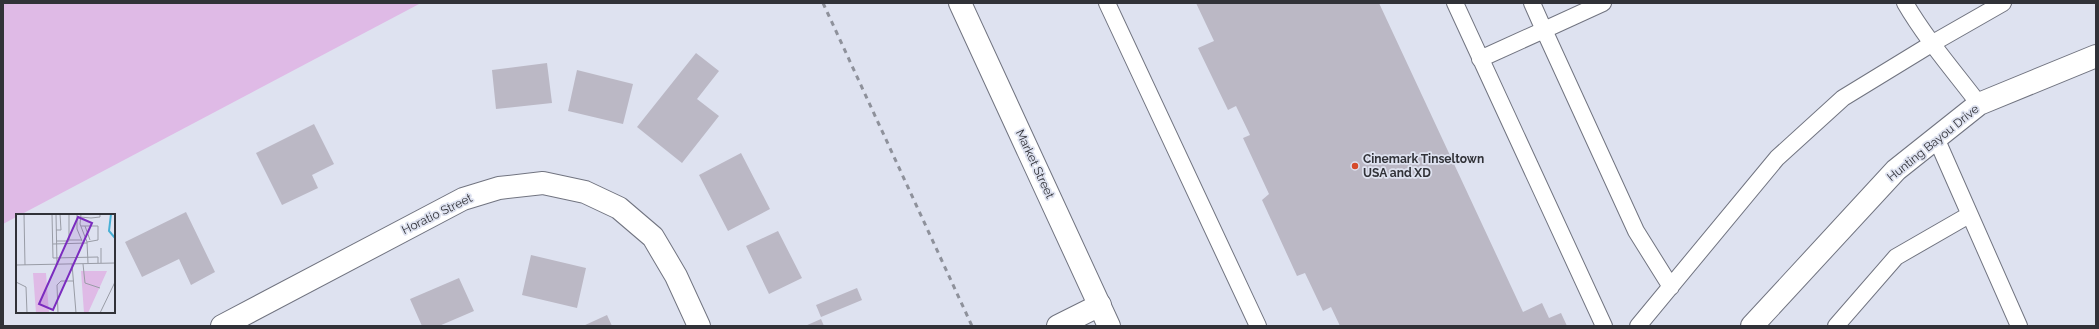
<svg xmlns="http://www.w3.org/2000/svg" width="2099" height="329" viewBox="0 0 2099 329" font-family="Raleway,sans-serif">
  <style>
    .green { fill: #dfbae6 }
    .building { fill: #bbb8c5 }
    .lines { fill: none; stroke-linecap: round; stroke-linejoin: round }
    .service-casing { stroke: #717480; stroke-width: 18 }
    .minor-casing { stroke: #717480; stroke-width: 24 }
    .secondary-casing { stroke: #717480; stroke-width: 24 }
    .service { stroke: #fff; stroke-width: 16 }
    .minor { stroke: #fff; stroke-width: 22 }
    .secondary { stroke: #fff; stroke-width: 22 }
    .rail { stroke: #8e919b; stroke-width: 3; stroke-dasharray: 5 5; stroke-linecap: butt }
    .poi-dot { fill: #d64b2c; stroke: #dee2f0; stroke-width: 1.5 }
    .labels { text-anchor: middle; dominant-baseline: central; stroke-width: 3.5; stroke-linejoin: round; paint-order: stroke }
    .street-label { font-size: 12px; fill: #313238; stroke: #dee2f0 }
    .poi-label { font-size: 12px; font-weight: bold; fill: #313238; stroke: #dee2f0; text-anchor: start }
    .inset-river { fill: none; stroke: #48b0d5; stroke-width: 2 }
    .inset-road { fill: none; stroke: #999ca6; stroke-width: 1 }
    .view { fill: #7b2cbf; fill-opacity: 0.15; stroke: #7b2cbf; stroke-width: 2 }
    .inset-edge { fill: none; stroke: #313238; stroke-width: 2 }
  </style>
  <rect width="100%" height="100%" fill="#dee2f0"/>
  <path class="green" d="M3 3H421L3 224Z"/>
  <path class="building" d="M1196 3H1379L1523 312 1542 303 1549 318 1561 313 1567 326H1340L1331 307 1323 311 1305 273 1297 276 1262 200 1269 194 1243 138 1250 135 1236 106 1228 110 1198 48 1214 41Z
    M696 53 719 71 697 99 719 116 682 163 637 127Z
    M547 63 552 103 496 109 492 70Z
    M577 70 633 84 623 124 568 111Z
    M314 124 334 164 312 175 318 188 282 205 256 153Z
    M741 153 770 209 728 231 699 175Z
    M186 212 215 272 191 285 179 259 142 277 125 242Z
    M778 231 802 278 769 294 746 246Z
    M531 255 586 268 577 308 522 295Z
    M459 278 474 311 439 326H422L410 299Z
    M857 288 862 300 821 317 816 305Z
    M607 315 612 326H583Z
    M821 319 824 326H805Z"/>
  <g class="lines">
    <g class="service-casing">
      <path id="service" d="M1107 3 1258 326
        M1455 3 1604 326
        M1603 3 1544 30 1636 231 1671 287
        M1905 3C1926 39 1954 71 1979 104
        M1480 59 1544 30 1532 3
        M1936 138 2019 326
        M1638 326 1777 158 1843 98 1933 43 2003 3
        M1836 326 1896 257 1969 215"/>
    </g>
    <g class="minor-casing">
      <path id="minor" d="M222 326 463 199 499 188 543 183 585 192 619 208 653 237 676 276 699 326
        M1058 326 1100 305
        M1752 326 1896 170 1979 104 2096 56"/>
    </g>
    <g class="secondary-casing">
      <path id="secondary" d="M960 3 1109 326"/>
    </g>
    <use href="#service" class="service"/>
    <use href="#minor" class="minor"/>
    <use href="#secondary" class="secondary"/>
    <path class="rail" d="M823 3 972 326"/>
  </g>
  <circle class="poi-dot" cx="1355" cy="166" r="4"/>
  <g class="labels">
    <g class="street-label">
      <text transform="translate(1933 143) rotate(-39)">Hunting Bayou Drive</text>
      <text transform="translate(1035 164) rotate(65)">Market Street</text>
      <text transform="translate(437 214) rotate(-26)">Horatio Street</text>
    </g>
    <g class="poi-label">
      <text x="1363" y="159">Cinemark Tinseltown<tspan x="1363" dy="14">USA and XD</tspan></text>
    </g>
  </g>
  <g transform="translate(16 214)">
    <rect width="99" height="99" fill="#dee2f0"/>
    <path d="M65 57H91L72 99H68ZM17 59H30L33 99H20Z" fill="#dfbae6"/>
    <path class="inset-river" d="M95 0 93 17 99 24"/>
    <path class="inset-road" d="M8 0 9 51M36 0 37 44 82 43V49M40 0 41 50M53 0V26H66M61 0V15L66 27M65 0 64 10 71 28 72 49M64 3 75 4 84 3V0M65 12H82V26L71 28M69 12 74 26M40 16H45L44 0M40 27H53M37 30 71 29M85 34V49M56 50 60 99M67 50 69 69 84 74M0 51 99 49M0 68 10 73 11 99M42 99 41 71 45 67H58M84 99 99 68"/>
    <path class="view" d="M62 3 76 9 37 96 23 90Z"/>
    <rect width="99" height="99" class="inset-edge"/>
  </g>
  <rect width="2099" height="329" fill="none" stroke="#313238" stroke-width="8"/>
</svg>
